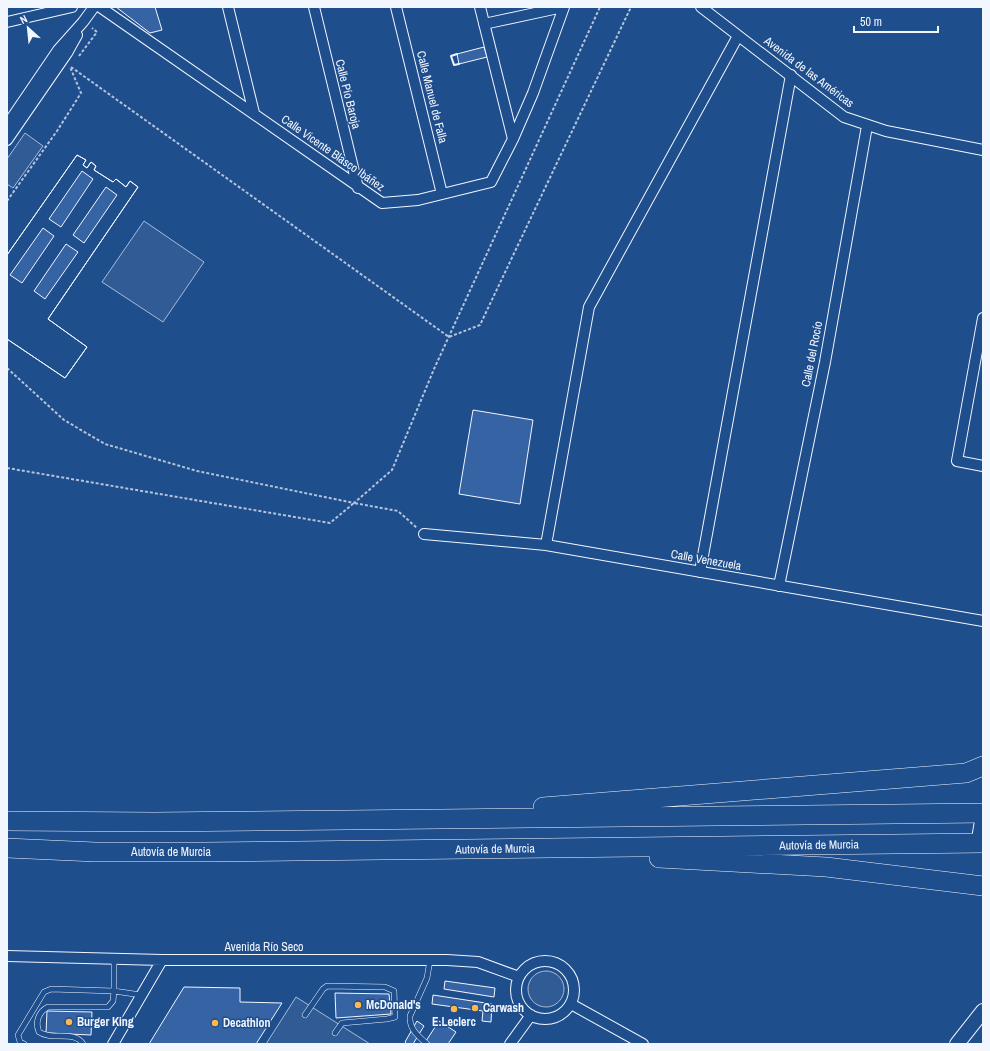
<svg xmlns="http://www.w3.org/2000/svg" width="990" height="1051" viewBox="0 0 990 1051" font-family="'Archivo Narrow',sans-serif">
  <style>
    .built { fill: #305b95; stroke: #a8bbd7 }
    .building { fill: #3563a3; stroke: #f2f6ff; fill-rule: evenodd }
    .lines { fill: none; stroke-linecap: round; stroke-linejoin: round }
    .lane-casing { stroke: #f2f6ff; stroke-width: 6 }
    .street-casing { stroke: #f2f6ff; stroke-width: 12 }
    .secondary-casing { stroke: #f2f6ff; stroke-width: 16 }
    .highway-casing { stroke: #f2f6ff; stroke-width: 20 }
    .path { stroke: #b3c4dc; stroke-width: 2; stroke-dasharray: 3 2; stroke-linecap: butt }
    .lane { stroke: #1f4e8c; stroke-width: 5 }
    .street { stroke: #1f4e8c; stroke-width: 10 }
    .secondary { stroke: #1f4e8c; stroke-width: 14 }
    .highway { stroke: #1f4e8c; stroke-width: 19 }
    .wall { stroke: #f2f6ff; stroke-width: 2 }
    .poi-dot { fill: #ffb74d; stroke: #1f4e8c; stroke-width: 1.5 }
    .labels { text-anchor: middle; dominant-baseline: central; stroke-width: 3; stroke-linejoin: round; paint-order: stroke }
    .street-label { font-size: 12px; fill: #f2f6ff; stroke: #1f4e8c }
    .poi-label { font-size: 12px; font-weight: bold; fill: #f2f6ff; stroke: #1f4e8c; text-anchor: start }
  </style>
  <rect width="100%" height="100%" fill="#1f4e8c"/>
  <path class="built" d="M25 133 43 146 13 188 7 184V159Z
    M144 221 204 262 163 322 102 282Z
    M528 989a18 18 0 1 1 36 0a18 18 0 1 1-36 0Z
    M296 997 370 1044H266Z"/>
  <path class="building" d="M116 7H155L162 30 150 33Z
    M484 47 487 57 459 64 457 54Z
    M77 155 86 160 83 165 87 168 91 162 96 166 94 170 113 182 116 179 126 187 130 181 138 187 48 319 87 347 65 378 7 339V255ZM82 171 93 179 61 227 49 219ZM106 187 117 195 84 243 73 235ZM43 228 54 236 22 283 10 275ZM66 244 78 252 45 299 34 291Z
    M77 155 86 160 83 165 87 168 91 162 96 166 94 170 113 182 116 179 126 187 130 181 138 187 48 319 87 347 65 378 7 339V255Z
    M473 410 533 420 520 504 459 494Z
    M445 981 495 988 494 997 444 989Z
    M184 987 240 988V1002L282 1003 256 1044H149Z
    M335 993 389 994 391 1014 336 1018Z
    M433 995 492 1004 491 1022 482 1021 483 1011 432 1004Z
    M47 1011 92 1012 91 1035 46 1033Z
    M417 1021 424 1026 413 1044H407L405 1042Z
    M439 1021 456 1032 448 1044H424Z"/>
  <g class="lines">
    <g class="lane-casing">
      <path id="lane" d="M305 1015 323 989 327 986 385 987 394 991 395 1017 387 1019 342 1023 335 1033
        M24 1044 20 1042 18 1035 44 992 51 989 114 991V959
        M83 1044C75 1030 52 1041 39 1032 35 1023 38 1012 48 1007H108L113 1001 114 991 141 995
        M427 1044C418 1036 409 1029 410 1016L427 978 430 960"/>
    </g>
    <g class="street-casing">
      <path id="street" d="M100 7 382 203 418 200 491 182 513 139 533 93 564 7
        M228 7 254 113
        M314 7 358 188
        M396 7 442 194
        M480 7 513 139
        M701 7 844 117 886 131 983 150
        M7 22 72 7
        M484 24 563 7
        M7 125 58 50 83 22 94 7
        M7 140 67 53 77 35
        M983 318 957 461 983 466
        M424 534 546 545 983 621
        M546 545 589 307 738 36
        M700 572 791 75
        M779 586 825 362 867 126
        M7 956 162 960H447L478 962 519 977
        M516 990a29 29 0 1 1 58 0a29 29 0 1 1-58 0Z
        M571 1004 643 1044
        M113 1044 162 960
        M510 1044 531 1015"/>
    </g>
    <g class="secondary-casing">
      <path id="secondary" d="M983 815 980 833 983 842
        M957 1044 983 1011"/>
    </g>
    <g class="highway-casing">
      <path id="highway" d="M543 807 966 773 983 766
        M7 821 154 822 983 813
        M7 848 95 852H204L983 843
        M659 858 826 867 983 886"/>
    </g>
    <path class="path" d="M79 56 97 32 92 28
      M71 67 449 337 480 325 631 7
      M7 201 57 131 81 93 70 67
      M7 368 64 420 105 444 197 471 354 503 392 470 434 369 600 7
      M7 468 330 523 354 503 398 511 417 528"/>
    <use href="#lane" class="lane"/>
    <use href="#street" class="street"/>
    <use href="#secondary" class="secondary"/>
    <use href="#highway" class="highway"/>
    <path class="wall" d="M457 54 451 56 454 65 459 64"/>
  </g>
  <g class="poi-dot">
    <circle cx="358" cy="1005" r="4"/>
    <circle cx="475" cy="1008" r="4"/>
    <circle cx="454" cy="1009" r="4"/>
    <circle cx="69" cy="1022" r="4"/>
    <circle cx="215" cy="1023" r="4"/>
  </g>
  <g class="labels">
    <g class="street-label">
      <text transform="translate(809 72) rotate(37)">Avenida de las Américas</text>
      <text transform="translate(348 94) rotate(76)">Calle Pío Baroja</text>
      <text transform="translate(432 97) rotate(76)">Calle Manuel de Falla</text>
      <text transform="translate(333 153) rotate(35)">Calle Vicente Blasco Ibáñez</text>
      <text transform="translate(812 354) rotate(-79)">Calle del Rocío</text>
      <text transform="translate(706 560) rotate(10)">Calle Venezuela</text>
      <text transform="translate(819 845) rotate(-1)">Autovía de Murcia</text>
      <text transform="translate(495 849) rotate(-1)">Autovía de Murcia</text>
      <text x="171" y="852">Autovía de Murcia</text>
      <text x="264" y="947">Avenida Río Seco</text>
    </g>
    <g class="poi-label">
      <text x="366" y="1005">McDonald's</text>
      <text x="483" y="1008">Carwash</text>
      <text x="77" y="1022">Burger King</text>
      <text x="454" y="1022" text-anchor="middle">E.Leclerc</text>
      <text x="223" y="1023">Decathlon</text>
    </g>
  </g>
  <rect width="990" height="1051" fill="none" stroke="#f2f6ff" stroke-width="16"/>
  <g transform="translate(28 28) rotate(333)" stroke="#1f4e8c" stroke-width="3" paint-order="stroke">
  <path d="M0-3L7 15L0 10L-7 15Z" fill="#f2f6ff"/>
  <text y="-6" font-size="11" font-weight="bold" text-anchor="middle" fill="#f2f6ff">N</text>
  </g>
  <path d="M854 26v6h84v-6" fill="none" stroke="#f2f6ff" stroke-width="2"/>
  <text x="860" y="26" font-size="12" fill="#f2f6ff" stroke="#1f4e8c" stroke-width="3" paint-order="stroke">50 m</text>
</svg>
